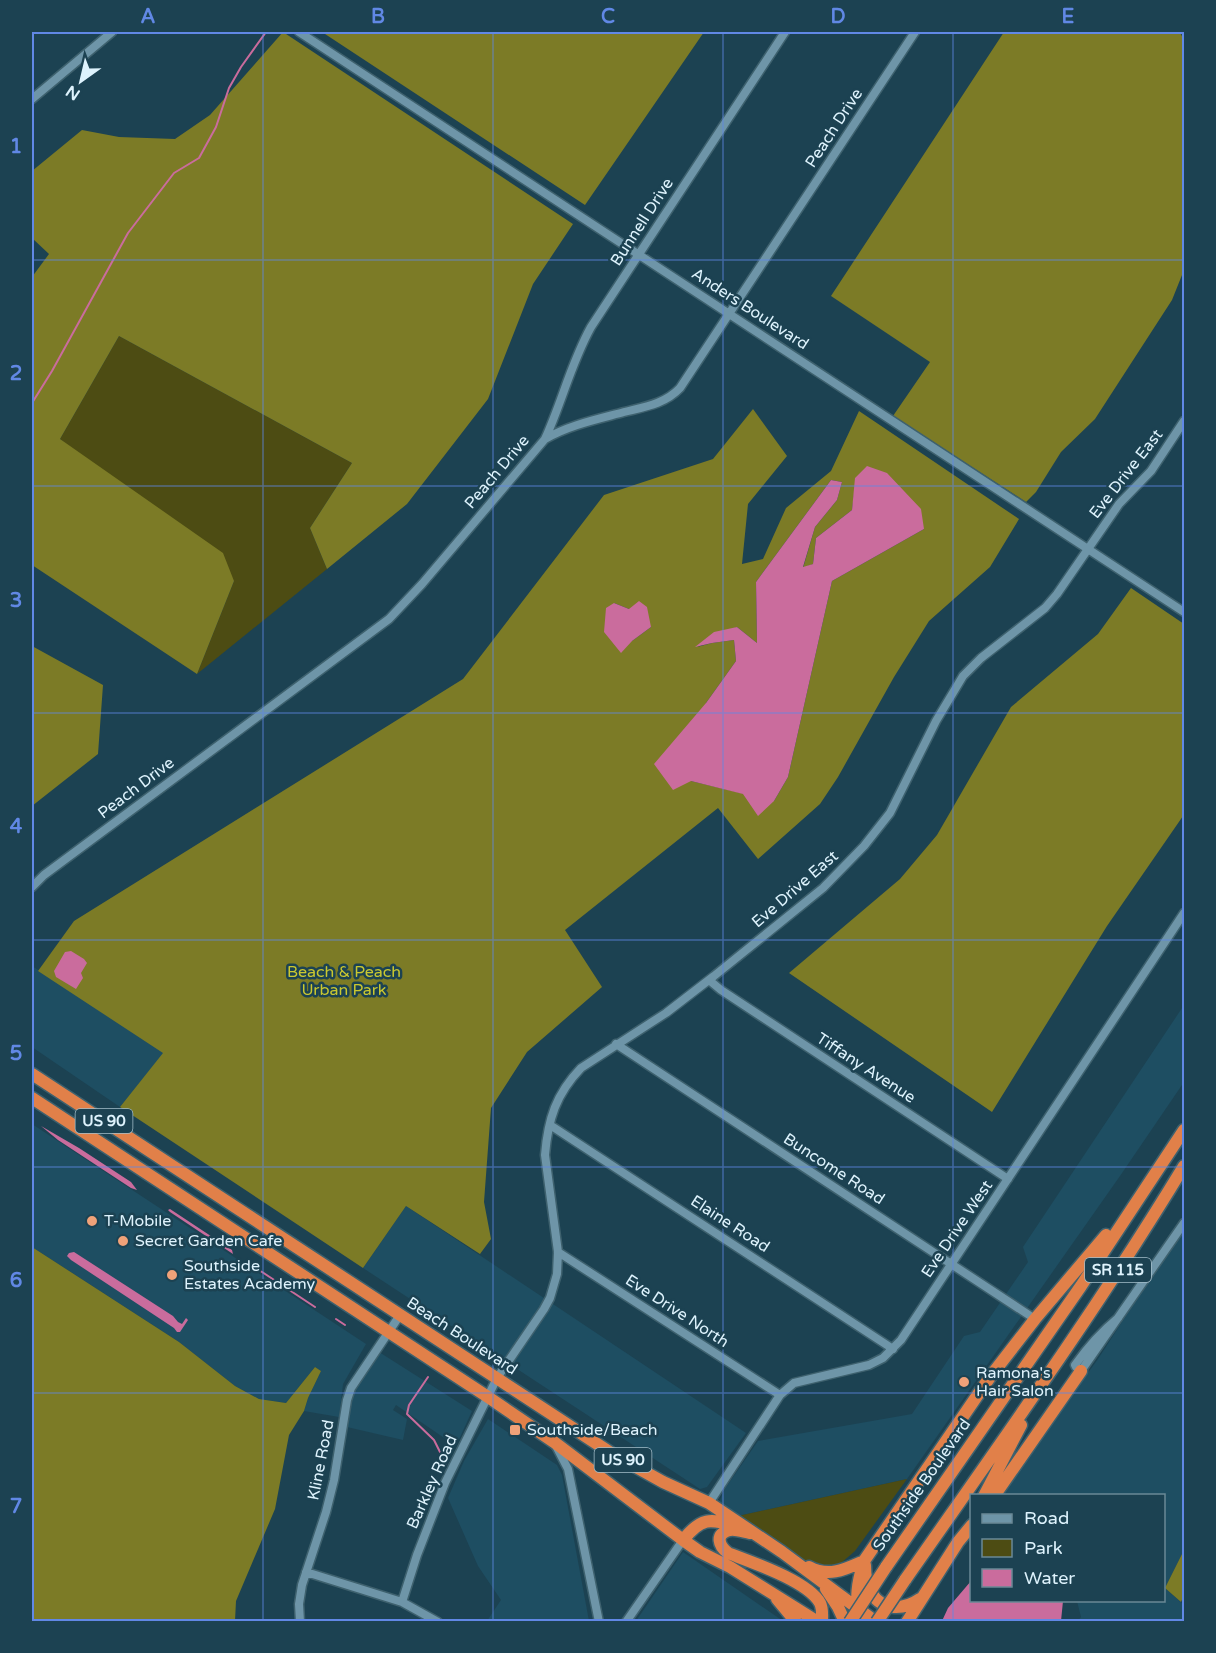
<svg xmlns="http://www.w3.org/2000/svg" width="1216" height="1653" viewBox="0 0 1216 1653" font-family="'Varela Round',sans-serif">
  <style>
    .built { fill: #1e4e62 }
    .green { fill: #4d4c13 }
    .forest { fill: #7c7b26; fill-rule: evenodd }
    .water { fill: #ca6c9d }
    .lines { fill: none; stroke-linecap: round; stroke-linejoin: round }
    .stream { stroke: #ca6c9d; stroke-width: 2 }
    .minor-casing { stroke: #3e616e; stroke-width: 11 }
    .highway-casing { stroke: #3e616e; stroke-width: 15 }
    .minor { stroke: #6e95a8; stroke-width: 8 }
    .highway { stroke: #e18049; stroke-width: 12 }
    .highway-bridge-casing { stroke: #3e616e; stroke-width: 15; stroke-linecap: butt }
    .highway-bridge { stroke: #e18049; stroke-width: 12 }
    .grid { fill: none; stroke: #6188e5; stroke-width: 1.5; stroke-opacity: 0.55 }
    .poi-dot { fill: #f0a279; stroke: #1c4252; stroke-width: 2 }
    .labels { text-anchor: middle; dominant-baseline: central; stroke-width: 5; stroke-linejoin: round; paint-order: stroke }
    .shield { fill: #1c4252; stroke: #a4beca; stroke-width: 1.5 }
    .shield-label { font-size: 15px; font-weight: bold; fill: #def3fd }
    .street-label { font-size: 16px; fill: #def3fd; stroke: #1c4252 }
    .park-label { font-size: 16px; fill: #cac830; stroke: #1c4252 }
    .poi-label { font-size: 16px; fill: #def3fd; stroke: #1c4252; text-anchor: start }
    .neatline { fill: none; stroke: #6188e5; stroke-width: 2 }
    .grid-label { font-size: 20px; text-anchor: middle; font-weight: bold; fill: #6188e5 }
  </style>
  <rect width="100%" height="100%" fill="#1c4252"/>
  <path class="built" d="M32 966 164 1053 120 1107 32 1047Z
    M1184 1005V1082L1120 1176 907 1479 738 1516 719 1503 724 1490 758 1441 912 1414 964 1336 980 1332 1028 1262 1023 1247Z
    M32 1124 366 1344 343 1384 339 1417 304 1411 308 1398 321 1371 315 1367 286 1403 259 1399 235 1386 179 1342 32 1247Z
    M406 1206 746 1433 707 1487 700 1489 363 1268Z
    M1184 1226V1550L1165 1588 1184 1605V1621H1078L1081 1617 1077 1601 1164 1600V1496H1001L1055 1418 1098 1359Z
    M379 1352 472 1411 456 1446 396 1405 393 1410 407 1419 403 1440 347 1427 352 1397 360 1379Z
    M488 1419 557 1465 562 1475 589 1621H487L501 1600 478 1566 448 1498 464 1461Z
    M683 1552 783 1621H636Z"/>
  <path class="green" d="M119 336 352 463 310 528 327 569 197 674 234 581 60 439Z
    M907 1479 855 1551 841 1563 816 1568 798 1557 738 1516Z"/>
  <path class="forest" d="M283 32 573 224 533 284 488 399 407 504 327 569 310 528 352 463 119 336 60 439 223 553 234 581 197 674 32 565V277L49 254 32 238V171L82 130 119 137 175 139 210 115Z
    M322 32H704L585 205Z
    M1004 32H1180L1184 41V270L1172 300 1095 419 1061 452 1036 492 1026 502 893 416 930 362 831 296Z
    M753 409 787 456 748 504 742 564 763 559 786 508 831 471 859 411 1019 519 990 567 929 621 894 677 838 777 820 804 758 859 718 808 565 930 602 987 527 1052 491 1108 484 1202 491 1239 480 1254 406 1206 363 1268 120 1107 163 1053 38 971 74 921 463 679 604 495 713 459ZM856 478 924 529 832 581 788 777 774 801 691 781 706 703 736 661 734 640 712 643 697 647 737 627 757 643 756 582 831 480 842 482 837 500 815 527 803 568 813 564 816 538 852 510ZM614 603 629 609 651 627 632 641Z
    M1131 588 1184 624V811L1183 816 1107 926 992 1112 789 973 900 879 937 835 1011 707 1098 634Z
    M32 646 103 685 98 754 32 806Z
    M32 1247 179 1342 235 1386 259 1399 286 1403 315 1367 321 1371 308 1398 304 1411 289 1435 275 1509 236 1601 235 1621H32Z
    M1184 1550V1595L1181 1602 1165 1588Z"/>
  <path class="water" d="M867 466 887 473 921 509 924 529 832 581 788 777 774 801 758 816 743 794 691 781 673 790 654 764 706 703 736 661 734 640 712 643 695 647 714 632 737 627 757 643 756 582 831 480 842 482 837 500 815 527 803 567 813 564 816 538 852 510 855 478Z
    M639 601 647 607 651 627 632 641 621 653 604 632 606 608 614 603 629 609Z
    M71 951 84 959 87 963 81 973 83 978 76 989 56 977 54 971 65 952Z
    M41 1126 79 1148 131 1182 137 1190 131 1188 58 1140Z
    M170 1209 232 1250 233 1254 170 1212 168 1210Z
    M74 1252 173 1316 178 1322 182 1324 186 1318 188 1320 180 1332H177L174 1328 71 1260 67 1256 69 1253Z
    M971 1581 972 1600 1063 1601 1061 1621H942L948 1608Z"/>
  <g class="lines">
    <path class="stream" d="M32 403 52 371 128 233 174 173 199 158 216 127 229 88 241 67 266 32
      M259 1270 315 1307
      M336 1319 345 1325
      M428 1377 409 1405 407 1414 434 1440 446 1464"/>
    <g class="minor-casing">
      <path id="minor" d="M299 32 1184 612
        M32 99 112 32
        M545 439C562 402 571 363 591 327L785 32
        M32 887 44 875 389 619 422 584 545 439C569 425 598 419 624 412 644 407 665 404 680 388L915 32
        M709 980 721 990 1008 1179
        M616 1044 1035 1319
        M550 1125 893 1349
        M558 1252 780 1395
        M1118 1318C1101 1332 1087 1348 1075 1365L1076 1367 1081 1371 1184 1223
        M556 1446 568 1469 599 1622
        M709 1503 780 1395 794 1383 869 1365 883 1358 901 1340 1184 913
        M306 1572 402 1602 438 1622
        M402 1602 417 1555 445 1483 497 1378 544 1309 550 1298 557 1274 558 1252 545 1155C548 1119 556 1094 581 1068L666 1013 714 976 823 888 864 846 890 813 936 721 963 676 981 658 1045 608 1057 594 1119 504 1151 471 1184 421
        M300 1622 299 1604 302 1585 326 1512 334 1480 347 1400 351 1388 400 1315
        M626 1622 683 1540"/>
    </g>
    <g class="highway-casing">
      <path id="highway" d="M32 1074 611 1453 663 1482 709 1503 782 1552 876 1622
        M32 1098 488 1397 554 1442 683 1540 700 1552 730 1567 818 1622
        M984 1496 1021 1425
        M994 1496 1081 1371
        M750 1533C744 1532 736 1529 730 1530 714 1534 719 1546 728 1553 751 1562 808 1581 820 1603 823 1609 822 1615 822 1622
        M683 1540C702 1516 710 1519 739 1526
        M865 1565C865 1574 866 1585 872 1594 883 1611 904 1610 920 1599
        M809 1567C829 1578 846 1569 864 1561
        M886 1567 1081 1286 1184 1130
        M905 1580C1000 1444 1098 1308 1184 1166
        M826 1589 838 1607 845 1622
        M777 1599 796 1622
        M860 1622C855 1598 857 1584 864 1561L990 1377 1035 1319 1106 1235
        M907 1622 958 1542 972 1525"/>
    </g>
    <use href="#minor" class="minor"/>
    <use href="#highway" class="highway"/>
    <g class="highway-bridge-casing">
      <path id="highway-bridge" d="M850 1622 886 1567
        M877 1622 905 1580"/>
    </g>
    <use href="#highway-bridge" class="highway-bridge"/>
  </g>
  <path class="grid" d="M263 32V1622M493 32V1622M723 32V1622M953 32V1622M32 260H1184M32 486H1184M32 713H1184M32 940H1184M32 1167H1184M32 1393H1184"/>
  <g class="poi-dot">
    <circle cx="92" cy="1221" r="6"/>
    <circle cx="123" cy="1241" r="6"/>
    <circle cx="172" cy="1275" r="6"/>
    <circle cx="964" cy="1382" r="6"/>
    <rect x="509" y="1424" width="12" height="12" rx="3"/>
  </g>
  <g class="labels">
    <g class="shield">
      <rect x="75.5" y="1109" width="57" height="24" rx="4.5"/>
      <rect x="1085" y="1258" width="66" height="24" rx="4.5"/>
      <rect x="594.5" y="1448" width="57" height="24" rx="4.5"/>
    </g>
    <g class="shield-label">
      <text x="104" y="1121">US 90</text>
      <text x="1118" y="1270">SR 115</text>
      <text x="623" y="1460">US 90</text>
    </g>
    <g class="street-label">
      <text transform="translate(834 128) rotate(-57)">Peach Drive</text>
      <text transform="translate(642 222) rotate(-57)">Bunnell Drive</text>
      <text transform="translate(750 309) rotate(33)">Anders Boulevard</text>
      <text transform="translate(497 472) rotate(-50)">Peach Drive</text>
      <text transform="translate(1126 474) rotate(-52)">Eve Drive East</text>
      <text transform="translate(136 788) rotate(-37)">Peach Drive</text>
      <text transform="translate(795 889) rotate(-41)">Eve Drive East</text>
      <text transform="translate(866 1068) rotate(33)">Tiffany Avenue</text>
      <text transform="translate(834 1169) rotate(33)">Buncome Road</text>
      <text transform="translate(730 1224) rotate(33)">Elaine Road</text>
      <text transform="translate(957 1229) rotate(-56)">Eve Drive West</text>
      <text transform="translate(677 1311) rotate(33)">Eve Drive North</text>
      <text transform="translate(462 1336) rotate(33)">Beach Boulevard</text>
      <text transform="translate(321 1460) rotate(-79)">Kline Road</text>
      <text transform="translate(432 1482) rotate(-66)">Barkley Road</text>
      <text transform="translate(922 1485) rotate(-55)">Southside Boulevard</text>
    </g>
    <g class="park-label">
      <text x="344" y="972">Beach &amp; Peach<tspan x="344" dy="18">Urban Park</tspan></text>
    </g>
    <g class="poi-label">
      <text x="104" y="1221">T-Mobile</text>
      <text x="135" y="1241">Secret Garden Cafe</text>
      <text x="184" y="1266">Southside<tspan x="184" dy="18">Estates Academy</tspan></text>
      <text x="976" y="1373">Ramona's<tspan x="976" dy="18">Hair Salon</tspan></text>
      <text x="527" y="1430">Southside/Beach</text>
    </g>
  </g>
  <rect width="1216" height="1653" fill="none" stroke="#1c4252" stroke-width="66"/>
  <rect x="970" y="1494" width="195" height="108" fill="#1c4252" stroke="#6a8996" stroke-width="1.5"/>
  <rect x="982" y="1514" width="30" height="9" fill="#6e95a8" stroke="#6a8996" stroke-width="1.5"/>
  <text x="1024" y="1524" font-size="18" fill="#def3fd">Road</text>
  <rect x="982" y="1539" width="30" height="18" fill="#4d4c13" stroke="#6a8996" stroke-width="1.5"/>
  <text x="1024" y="1554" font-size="18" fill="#def3fd">Park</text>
  <rect x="982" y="1569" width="30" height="18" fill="#ca6c9d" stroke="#6a8996" stroke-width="1.5"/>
  <text x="1024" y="1584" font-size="18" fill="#def3fd">Water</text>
  <g transform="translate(81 81) rotate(214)" stroke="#1c4252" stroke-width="4.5" paint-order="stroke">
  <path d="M0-4.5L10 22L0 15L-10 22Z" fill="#def3fd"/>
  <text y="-9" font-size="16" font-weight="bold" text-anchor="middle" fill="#def3fd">N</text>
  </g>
  <rect x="33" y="33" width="1150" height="1587" class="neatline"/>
  <g class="grid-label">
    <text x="148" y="23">A</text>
    <text x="378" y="23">B</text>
    <text x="608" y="23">C</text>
    <text x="838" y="23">D</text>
    <text x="1068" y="23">E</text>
    <text x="16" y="153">1</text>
    <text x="16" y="380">2</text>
    <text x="16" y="607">3</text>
    <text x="16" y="833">4</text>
    <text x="16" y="1060">5</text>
    <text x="16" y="1287">6</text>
    <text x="16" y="1513">7</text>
  </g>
</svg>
